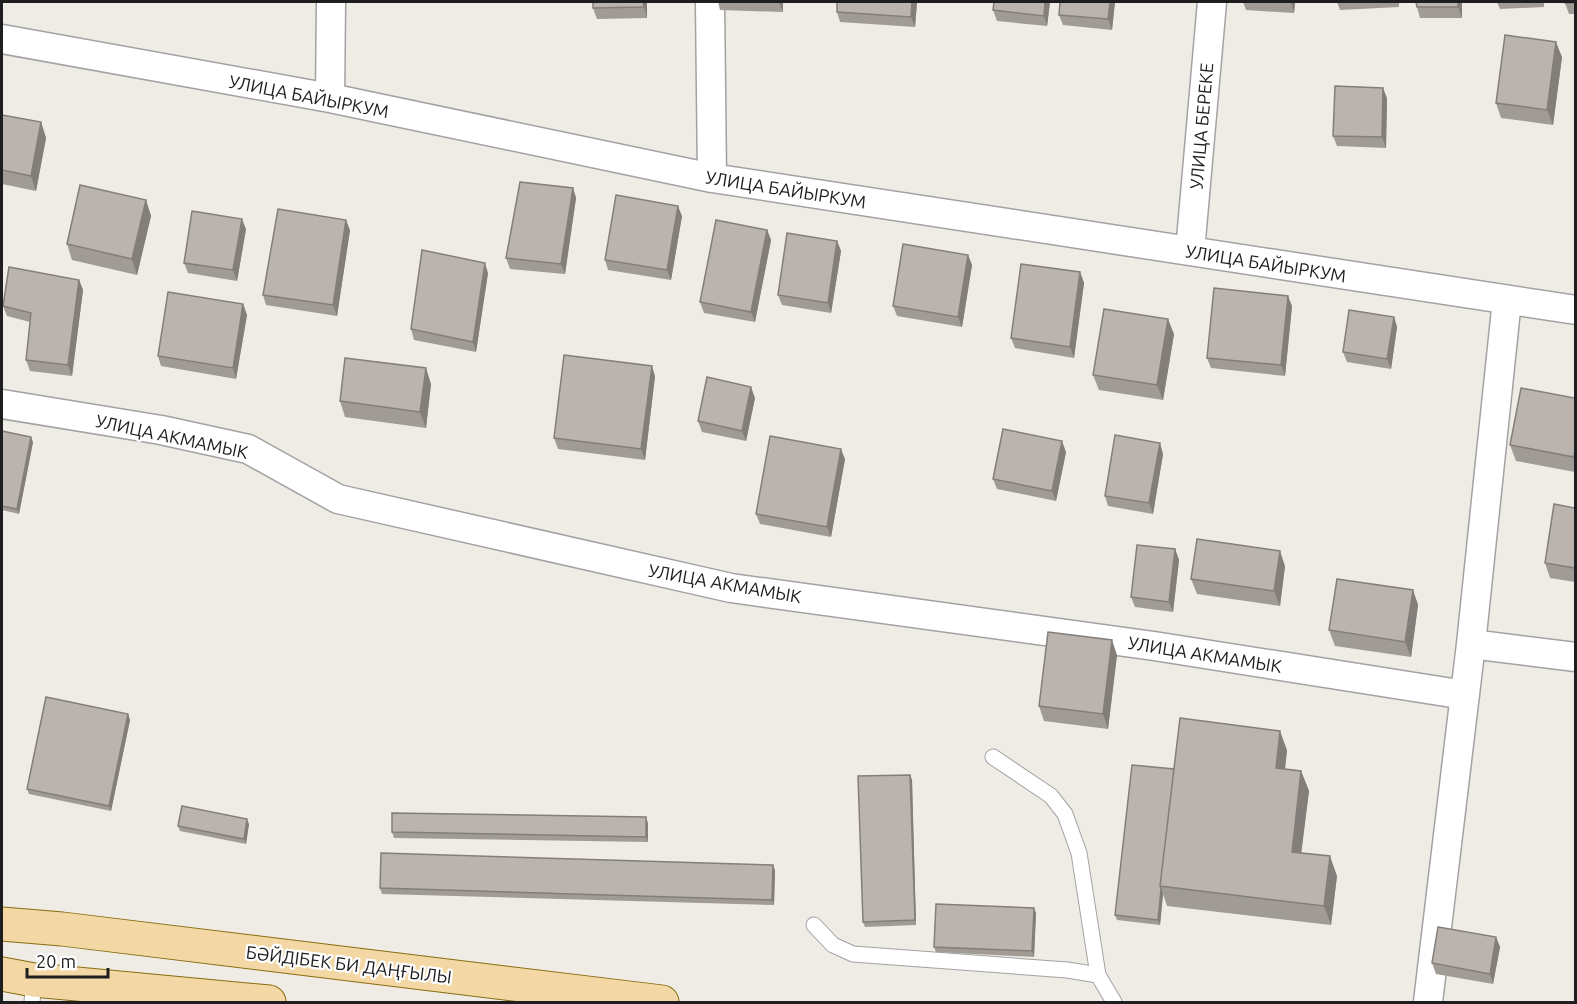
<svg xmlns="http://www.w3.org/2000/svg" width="1577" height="1004" viewBox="0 0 1577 1004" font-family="Ubuntu,sans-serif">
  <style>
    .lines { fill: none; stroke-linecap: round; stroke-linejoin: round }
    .lane-casing { stroke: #a2a2a2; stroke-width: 17 }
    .street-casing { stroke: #a2a2a2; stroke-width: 31 }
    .primary-casing { stroke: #8a6b0f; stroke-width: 35 }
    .lane { stroke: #fff; stroke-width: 15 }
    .street { stroke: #fff; stroke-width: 28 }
    .primary { stroke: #f3d8a6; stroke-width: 33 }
    .wall { fill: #a19b96 }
    .shaded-wall { fill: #837e7a }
    .building { fill: #bbb4ae; stroke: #837e7a; stroke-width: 1.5 }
    .labels { text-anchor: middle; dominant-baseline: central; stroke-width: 4.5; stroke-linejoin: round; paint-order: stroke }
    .street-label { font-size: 18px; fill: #1e1e1e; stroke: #fff }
  </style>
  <rect width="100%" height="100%" fill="#eeece5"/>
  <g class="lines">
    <g class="lane-casing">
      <path id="lane" d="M993 757 1051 796 1065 814 1079 853 1098 975
        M814 925 833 945 853 954 1067 970 1098 975 1114 1002
        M32 1002 34 980"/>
    </g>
    <g class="street-casing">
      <path id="street" d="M710 2 712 178
        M2 39 330 98 712 178 1576 310
        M330 98 331 2
        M1190 251 1212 2
        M2 404 161 430 248 449 338 499 731 588 1154 646 1465 695
        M1471 644 1576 657
        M1428 1002 1471 644 1507 300"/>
    </g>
    <g class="primary-casing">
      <path id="primary" d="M2 924 62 929 662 1002
        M2 974 34 980 269 1002"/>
    </g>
    <use href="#lane" class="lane"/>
    <use href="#street" class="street"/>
    <use href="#primary" class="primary"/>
  </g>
  <path class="wall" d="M593 2H647V18L597 19 593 8Z
    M718 2H783V12L720 10Z
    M917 2 915 27 840 22 837 12Z
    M994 2H1050L1047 26 997 21 993 10Z
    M1115 2 1112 30 1063 25 1059 15Z
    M1243 2H1295L1294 13 1246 10Z
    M1337 2H1399V7L1340 10Z
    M1462 2V18H1420L1417 7Z
    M1497 2H1544V7L1500 9Z
    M1575 2V14H1569L1565 3Z
    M1562 57 1553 125 1501 118 1496 103Z
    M1387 98 1386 148 1337 146 1333 136Z
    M2 115 41 122 46 138 36 191 2 184Z
    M573 188 576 198 565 274 510 269 506 258Z
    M146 200 151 216 137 275 72 260 67 244Z
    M682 216 671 280 608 270 605 260Z
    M246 229 237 281 188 273 184 263Z
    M350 230 337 316 266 305 263 295Z
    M767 230 771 240 755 322 704 313 700 302Z
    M837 241 841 251 831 313 782 305 778 295Z
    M968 255 972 265 962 327 897 316 893 306Z
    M1080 272 1084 283 1074 358 1015 348 1011 338Z
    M488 273 476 352 414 340 411 329Z
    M79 280 83 290 72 376 30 371 26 360 30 322 7 316 3 306Z
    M243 304 247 315 236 379 161 366 158 356Z
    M1292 306 1285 376 1211 368 1207 358Z
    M1394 317 1397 327 1391 369 1347 362 1343 352Z
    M1174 334 1163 400 1099 390 1093 375Z
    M655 376 645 460 558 449 554 438Z
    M431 384 426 428 345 417 340 401Z
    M755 398 746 441 702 432 698 421Z
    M1575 398V472L1516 461 1510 445Z
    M2 431 33 442 19 514 2 510Z
    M1066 452 1056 501 997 489 993 479Z
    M1163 454 1153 514 1108 506 1105 496Z
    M845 459 831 537 760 524 756 514Z
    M1575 508V582L1550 578 1545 563Z
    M1175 549 1179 560 1173 612 1135 607 1131 597Z
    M1285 566 1280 606 1197 594 1191 579Z
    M1413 590 1418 605 1411 657 1335 646 1329 630Z
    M1117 655 1108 729 1044 721 1039 706Z
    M128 714 130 720 111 811 29 794 27 789Z
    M1287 750 1285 769 1301 771 1309 791 1301 853 1337 876 1331 925 1167 906 1163 894 1160 925 1117 920 1115 915 1174 769Z
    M910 775 912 780 916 925 865 927 863 922Z
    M648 823V842L394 838 392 832Z
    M249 824 246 844 180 831 178 826Z
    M775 870 774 905 382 894 380 888Z
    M1036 913 1034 957 936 952 934 947Z
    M1496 937 1500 947 1493 984 1436 974 1432 963Z"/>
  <path class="shaded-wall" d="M643 2H647V18L644 7Z
    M779 2H783V12Z
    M912 2H917L915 27 911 17Z
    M1045 2H1050L1047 26 1044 16Z
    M1110 2H1115L1112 30 1108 19Z
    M1291 2H1295L1294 13Z
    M1458 2H1462V18L1458 7Z
    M1556 42 1562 57 1553 125 1547 110Z
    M1383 88 1387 98 1386 148 1382 137Z
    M41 122 46 138 36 191 31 176Z
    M573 188 576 198 565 274 561 264Z
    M146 200 151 216 137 275 132 259Z
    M678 206 682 216 671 280 667 270Z
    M242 219 246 229 237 281 233 270Z
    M346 220 350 230 337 316 333 305Z
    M767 230 771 240 755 322 751 312Z
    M837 241 841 251 831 313 828 303Z
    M968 255 972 265 962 327 958 317Z
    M485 263 488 273 476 352 473 342Z
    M1080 272 1084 283 1074 358 1070 347Z
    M79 280 83 290 72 376 68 365Z
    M1288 296 1292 306 1285 376 1281 365Z
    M243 304 247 315 236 379 233 368Z
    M1394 317 1397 327 1391 369 1387 359Z
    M1168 319 1174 334 1163 400 1157 385Z
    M652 366 655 376 645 460 641 449Z
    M426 368 431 384 426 428 420 412Z
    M751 387 755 398 746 441 742 431Z
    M31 437 33 442 19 514 17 509Z
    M1062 441 1066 452 1056 501 1052 491Z
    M1160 443 1163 454 1153 514 1149 503Z
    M841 449 845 459 831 537 827 527Z
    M1175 549 1179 560 1173 612 1169 602Z
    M1280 551 1285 566 1280 606 1274 591Z
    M1413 590 1418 605 1411 657 1405 642Z
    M1112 640 1117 655 1108 729 1103 714Z
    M128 714 130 720 111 811 109 806Z
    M1280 731 1287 750 1283 787 1276 768Z
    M1301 771 1309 791 1299 871 1292 852Z
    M910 775 912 780 916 925 915 920Z
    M646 817 648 823V842L646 837Z
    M247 819 249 824 246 844 244 839Z
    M1330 856 1337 876 1331 925 1324 906Z
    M773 865 775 870 774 905 772 900Z
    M1161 889 1163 894 1160 925 1158 920Z
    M1034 908 1036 913 1034 957 1032 951Z
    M1496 937 1500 947 1493 984 1490 974Z"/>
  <path class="building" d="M593 2H643L644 7 593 8Z
    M837 2H912L911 17 837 12Z
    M994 2H1045L1044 16 993 10Z
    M1060 2H1110L1108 19 1059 15Z
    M1416 2H1458V7H1417Z
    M1565 2H1575V3H1565Z
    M1505 35 1556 42 1547 110 1496 103Z
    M1335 86 1383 88 1382 137 1333 136Z
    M2 115 41 122 31 176 2 170Z
    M520 182 573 188 561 264 506 258Z
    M80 185 146 200 132 259 67 244Z
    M616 195 678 206 667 270 605 260Z
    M278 209 346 220 333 305 263 295Z
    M192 211 242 219 233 270 184 263Z
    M716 220 767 230 751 312 700 302Z
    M787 233 837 241 828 303 778 295Z
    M903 244 968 255 958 317 893 306Z
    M422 250 485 263 473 342 411 329Z
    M1021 264 1080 272 1070 347 1011 338Z
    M9 267 79 280 68 365 26 360 31 313 3 306Z
    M1214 288 1288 296 1281 365 1207 358Z
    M168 292 243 304 233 368 158 356Z
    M1104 309 1168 319 1157 385 1093 375Z
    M1349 310 1394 317 1387 359 1343 352Z
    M564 355 652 366 641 449 554 438Z
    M345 358 426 368 420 412 340 401Z
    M707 377 751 387 742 431 698 421Z
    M1521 388 1575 398V449L1574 457 1510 445Z
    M1003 429 1062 441 1052 491 993 479Z
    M2 431 31 437 17 509 2 506Z
    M1115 435 1160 443 1149 503 1105 496Z
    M770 436 841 449 827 527 756 514Z
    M1554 504 1575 508V568L1545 563Z
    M1197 539 1280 551 1274 591 1191 579Z
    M1137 545 1175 549 1169 602 1131 597Z
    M1337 579 1413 590 1405 642 1329 630Z
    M1048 632 1112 640 1103 714 1039 706Z
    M46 697 128 714 109 806 27 789Z
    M1180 718 1280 731 1276 768 1301 771 1292 852 1330 856 1324 906 1160 886Z
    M1132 765 1174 769 1160 886 1161 889 1158 920 1115 915Z
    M910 775 915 920 863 922 858 776Z
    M182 806 247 819 244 839 178 826Z
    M392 813 646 817V837L392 832Z
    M381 853 773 865 772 900 380 888Z
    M936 904 1034 908 1032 951 934 947Z
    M1438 927 1496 937 1490 974 1432 963Z"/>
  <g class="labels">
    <g class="street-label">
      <text transform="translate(309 96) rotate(11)">УЛИЦА БАЙЫРКУМ</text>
      <text transform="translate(1201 126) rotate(-85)">УЛИЦА БЕРЕКЕ</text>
      <text transform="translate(786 189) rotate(9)">УЛИЦА БАЙЫРКУМ</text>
      <text transform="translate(1266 263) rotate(9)">УЛИЦА БАЙЫРКУМ</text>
      <text transform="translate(172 436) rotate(12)">УЛИЦА АКМАМЫК</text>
      <text transform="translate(725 583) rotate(10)">УЛИЦА АКМАМЫК</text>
      <text transform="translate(1205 654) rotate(9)">УЛИЦА АКМАМЫК</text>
      <text transform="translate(349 964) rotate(7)">БӘЙДІБЕК БИ ДАҢҒЫЛЫ</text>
    </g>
  </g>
  <rect width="1577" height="1004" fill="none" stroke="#1e1e1e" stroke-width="6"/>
  <path d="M27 968v9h81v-9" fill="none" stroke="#1e1e1e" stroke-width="3"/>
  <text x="36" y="968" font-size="18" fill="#1e1e1e" stroke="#ffffff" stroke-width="4.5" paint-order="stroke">20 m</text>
</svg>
